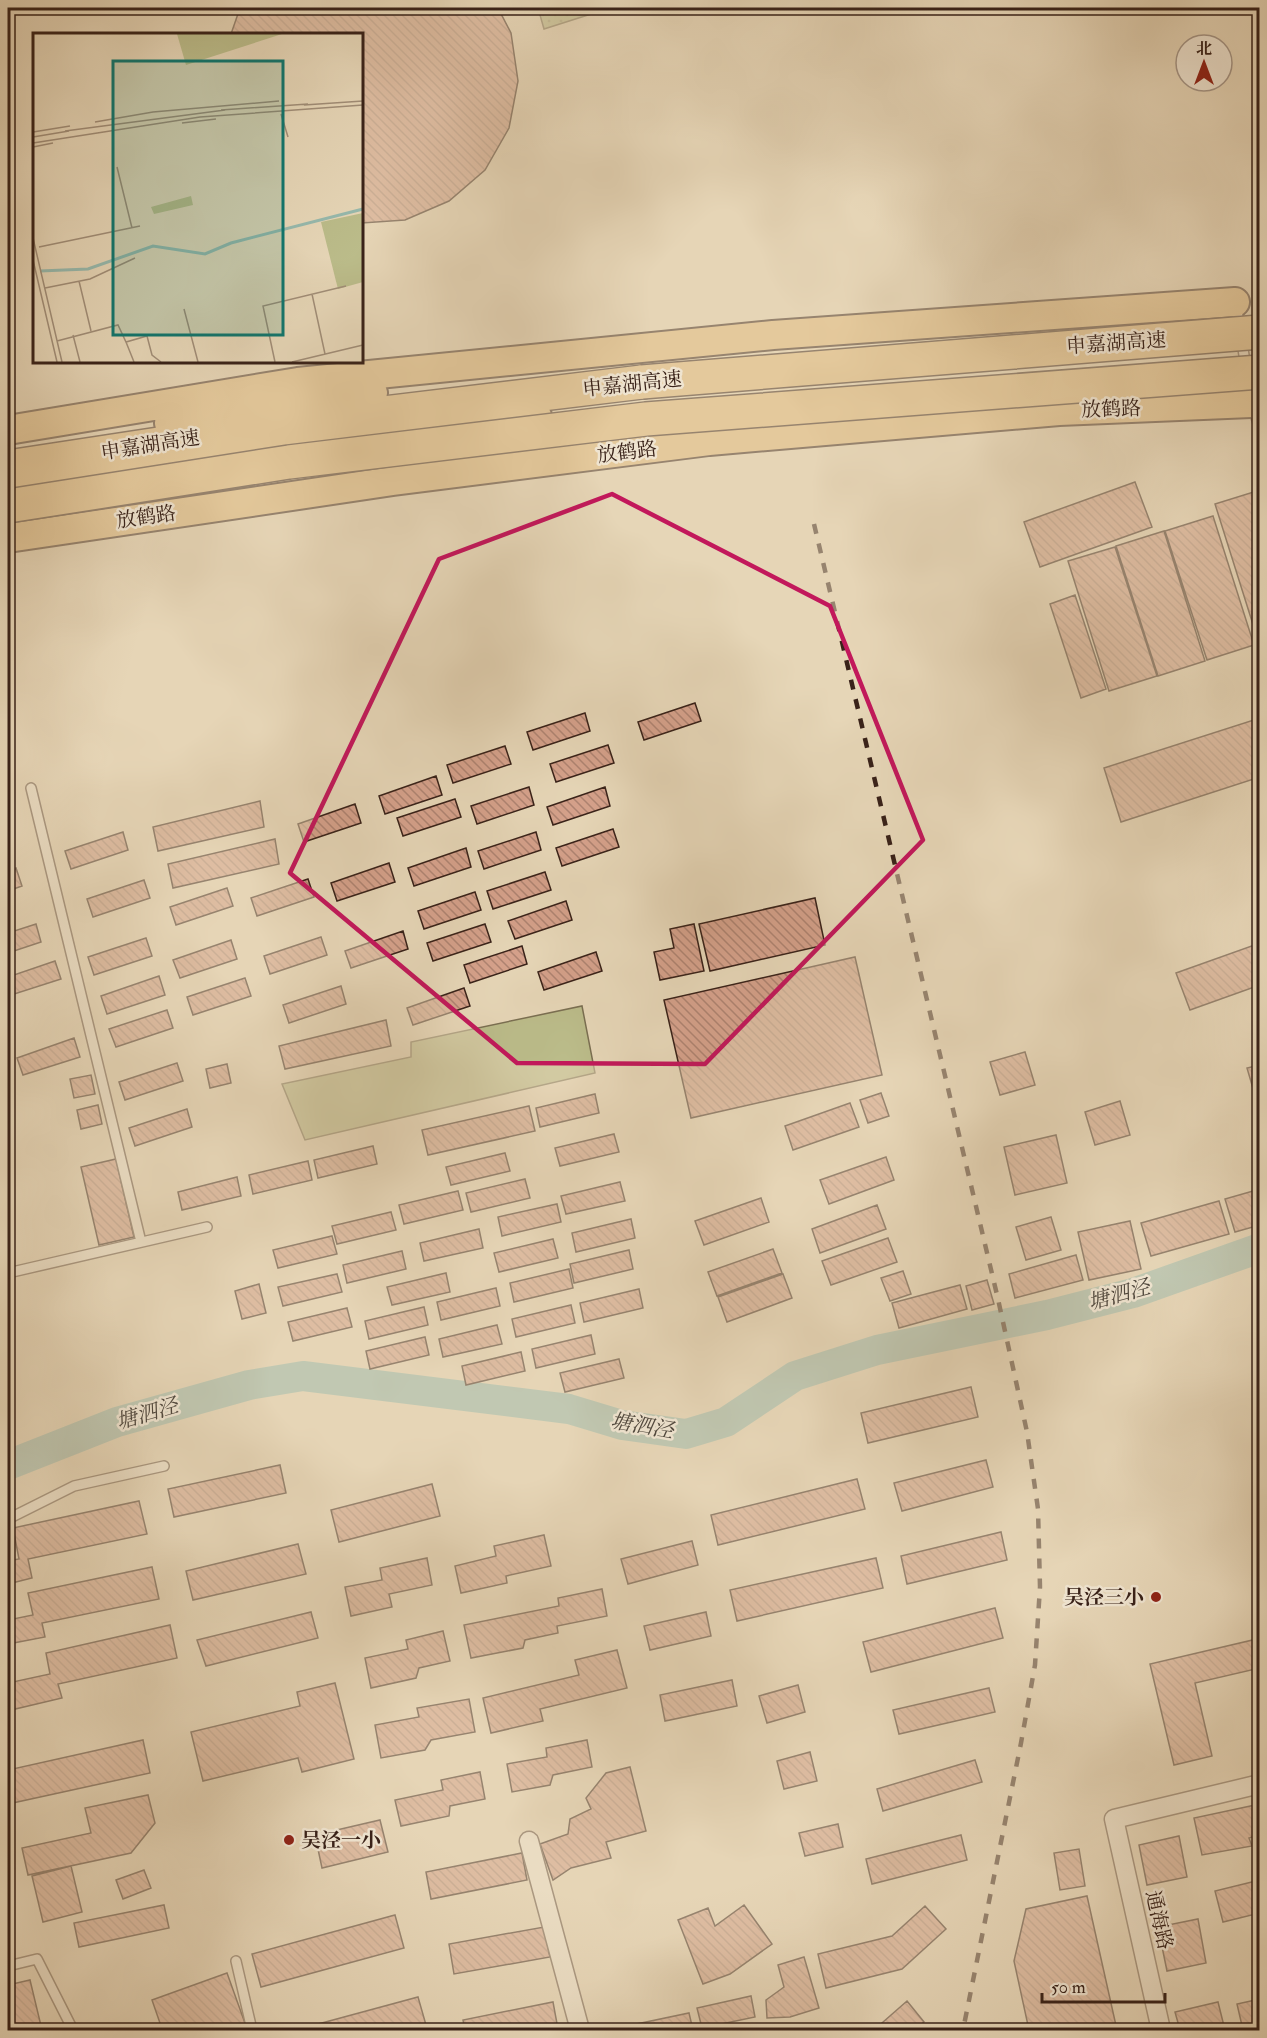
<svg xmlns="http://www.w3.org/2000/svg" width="1267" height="2038" viewBox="0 0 1267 2038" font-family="'IM FELL Double Pica','Noto Serif SC',serif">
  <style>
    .grass { fill: url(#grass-dots); stroke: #7a6f52; stroke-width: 1.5 }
    .garden { fill: #bbbc8a; stroke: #7a6f52; stroke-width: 1.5 }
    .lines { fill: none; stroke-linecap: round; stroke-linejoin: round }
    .river { stroke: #96b9ad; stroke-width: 30 }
    .building { fill: url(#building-back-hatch); stroke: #392219; stroke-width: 1.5 }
    .service-casing { stroke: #644f40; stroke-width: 12 }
    .minor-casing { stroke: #644f40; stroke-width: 21 }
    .primary-casing { stroke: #392219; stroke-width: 32 }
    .motorway-casing { stroke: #392219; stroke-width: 36 }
    .service { stroke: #efe4d0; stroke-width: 9 }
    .minor { stroke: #efe4d0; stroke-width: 18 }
    .primary { stroke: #e3bb7c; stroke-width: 28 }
    .motorway { stroke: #e3bb7c; stroke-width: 33 }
    .rail { stroke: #392219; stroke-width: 4.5; stroke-dasharray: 10 10; stroke-linecap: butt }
    .motorway-bridge-casing { stroke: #392219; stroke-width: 36; stroke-linecap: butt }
    .motorway-bridge { stroke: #e3bb7c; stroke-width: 33 }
    .marked { fill: none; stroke: #c2185b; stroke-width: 4.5; stroke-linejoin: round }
    .poi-dot { fill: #8f2418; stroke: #efe4d0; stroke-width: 2 }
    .labels { text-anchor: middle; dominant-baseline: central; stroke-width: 5; stroke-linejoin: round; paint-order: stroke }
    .street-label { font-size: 20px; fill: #392219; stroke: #efe4d0 }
    .poi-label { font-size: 20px; font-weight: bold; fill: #392219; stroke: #efe4d0; text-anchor: end }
    .water-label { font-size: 21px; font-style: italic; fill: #50483e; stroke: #efe4d0 }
    .inset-river { fill: none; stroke: #96b9ad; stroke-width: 3 }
    .inset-road { fill: none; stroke: #a18e78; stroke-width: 1.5 }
    .view { fill: #0f766e; fill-opacity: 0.15; stroke: #0f766e; stroke-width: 3 }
    .inset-edge { fill: none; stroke: #392219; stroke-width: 3 }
  </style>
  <defs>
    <pattern id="grass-dots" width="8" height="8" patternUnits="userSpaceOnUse" patternTransform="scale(1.5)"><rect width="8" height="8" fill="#bbbc8a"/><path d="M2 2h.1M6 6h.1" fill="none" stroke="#a2a176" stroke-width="1.8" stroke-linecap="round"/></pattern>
    <pattern id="building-back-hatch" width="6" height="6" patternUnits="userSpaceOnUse" patternTransform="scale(1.5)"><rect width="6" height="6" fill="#d5a18b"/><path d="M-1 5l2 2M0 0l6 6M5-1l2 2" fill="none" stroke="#ae8371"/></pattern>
  </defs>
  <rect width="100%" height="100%" fill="#e6d6b7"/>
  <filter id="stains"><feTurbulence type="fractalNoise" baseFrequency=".00333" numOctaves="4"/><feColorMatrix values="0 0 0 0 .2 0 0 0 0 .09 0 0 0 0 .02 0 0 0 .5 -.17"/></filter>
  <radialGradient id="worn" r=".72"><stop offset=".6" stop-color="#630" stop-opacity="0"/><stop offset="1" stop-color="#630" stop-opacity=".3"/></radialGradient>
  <path class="grass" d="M538 8H610L544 29Z"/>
  <path class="garden" d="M582 1006 595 1073 305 1140 282 1084 411 1057V1042Z"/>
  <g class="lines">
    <path class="river" d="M8 1465 117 1422 249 1385 303 1376 569 1409 622 1425 686 1434 726 1422 795 1376 877 1350 1047 1315 1133 1293 1260 1248"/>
  </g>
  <path class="building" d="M240 8H498L511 33 518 81 509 128 485 170 449 201 405 220 362 223V34H231Z
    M1135 482 1152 527 1040 567 1024 522Z
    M1260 490V633L1256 634 1215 504Z
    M1213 516 1254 645 1207 660 1165 531Z
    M1164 531 1205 661 1158 676 1116 546Z
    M1115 547 1157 676 1109 691 1068 561Z
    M1075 595 1106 689 1081 698 1050 604Z
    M695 703 701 721 644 740 638 722Z
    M585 713 590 731 533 750 527 732Z
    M1260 718V777L1121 822 1104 768Z
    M608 745 614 763 556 782 550 764Z
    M505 746 511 764 453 783 447 765Z
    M436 776 442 795 385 814 379 796Z
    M529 787 534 805 477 824 471 806Z
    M605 787 610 806 553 825 547 807Z
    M455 799 461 817 403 836 397 818Z
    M260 801 264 827 158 851 153 827Z
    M355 804 361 823 304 842 298 824Z
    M613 829 619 847 562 866 556 848Z
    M123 832 128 850 71 869 65 851Z
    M536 832 541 850 484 869 478 851Z
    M275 839 279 864 173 888 168 864Z
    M466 848 471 867 414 886 408 868Z
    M389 863 395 882 337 901 331 883Z
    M16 868 22 886 8 891V871Z
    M545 872 551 890 493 909 487 891Z
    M308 879 314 897 257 916 251 898Z
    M144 880 150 898 93 917 87 899Z
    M227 888 233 906 176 925 170 907Z
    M475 892 481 910 424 929 418 911Z
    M815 898 825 945 710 971 699 924Z
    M566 901 572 920 515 939 508 921Z
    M36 924 41 942 8 953V933Z
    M485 924 491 942 433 961 427 943Z
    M694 924 704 971 660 980 654 952 674 948 670 929Z
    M403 931 408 949 351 968 345 951Z
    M321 937 327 955 270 974 264 956Z
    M146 938 152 956 94 975 88 957Z
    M231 940 237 959 180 978 173 960Z
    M1260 943V985L1190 1010 1176 973Z
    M522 946 527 964 470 983 464 965Z
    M596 952 602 971 544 990 538 972Z
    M855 957 882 1075 691 1118 664 1000Z
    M55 961 61 979 8 996V977Z
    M159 976 165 995 107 1014 101 996Z
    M245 978 251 996 193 1015 187 997Z
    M341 986 346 1004 289 1023 283 1005Z
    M464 988 470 1006 413 1025 407 1008Z
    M167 1010 173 1028 116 1047 109 1029Z
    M386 1020 391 1046 285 1069 279 1046Z
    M74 1038 80 1057 23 1075 17 1058Z
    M1025 1052 1035 1085 1000 1095 990 1062Z
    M177 1063 183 1081 125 1100 119 1082Z
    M227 1064 231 1083 210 1088 206 1069Z
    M1260 1065V1101L1257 1102 1247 1068Z
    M91 1075 95 1094 74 1098 70 1079Z
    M881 1093 889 1116 868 1123 860 1100Z
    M595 1094 599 1113 540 1127 536 1108Z
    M1120 1101 1130 1135 1095 1145 1085 1112Z
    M850 1103 859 1127 793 1150 785 1126Z
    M98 1105 102 1124 81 1129 77 1110Z
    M529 1106 535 1131 428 1155 422 1130Z
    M187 1109 192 1127 135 1146 129 1128Z
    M614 1134 619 1152 560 1166 555 1148Z
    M1056 1135 1067 1183 1015 1195 1004 1147Z
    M373 1146 377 1164 318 1178 314 1160Z
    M505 1153 510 1171 451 1185 446 1167Z
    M886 1157 894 1180 829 1204 820 1180Z
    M116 1159 134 1237 99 1245 81 1167Z
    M308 1161 312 1180 253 1194 249 1175Z
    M237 1177 241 1196 182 1210 178 1192Z
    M525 1179 530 1198 471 1212 466 1193Z
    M620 1182 625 1201 566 1214 561 1196Z
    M1260 1189V1225L1235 1232 1225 1199Z
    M458 1191 463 1210 404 1224 399 1205Z
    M761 1198 769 1222 704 1245 695 1221Z
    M1219 1201 1229 1234 1151 1256 1141 1223Z
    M557 1204 561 1222 502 1236 498 1217Z
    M877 1205 886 1229 820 1253 812 1229Z
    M391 1212 396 1230 337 1244 332 1226Z
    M1051 1217 1061 1250 1026 1260 1016 1227Z
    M631 1219 635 1238 576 1252 572 1233Z
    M1130 1221 1141 1269 1089 1280 1078 1232Z
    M479 1229 483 1248 424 1261 420 1243Z
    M332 1236 337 1254 278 1268 273 1250Z
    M888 1238 897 1262 831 1285 822 1261Z
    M553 1239 558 1258 499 1272 494 1253Z
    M773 1249 782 1273 717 1296 708 1272Z
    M629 1250 633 1269 574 1283 570 1264Z
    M402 1251 406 1269 347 1283 343 1265Z
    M1076 1255 1083 1280 1015 1298 1009 1274Z
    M569 1269 573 1288 514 1302 510 1283Z
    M903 1271 911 1294 890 1301 881 1278Z
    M446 1273 450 1292 392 1305 387 1287Z
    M337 1274 342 1292 283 1306 278 1287Z
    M783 1274 792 1298 727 1322 718 1297Z
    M987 1280 994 1304 972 1310 966 1286Z
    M259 1284 266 1313 242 1319 235 1291Z
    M960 1285 967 1309 899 1328 892 1303Z
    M496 1288 500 1306 441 1320 437 1302Z
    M639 1289 643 1308 584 1322 580 1303Z
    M571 1305 575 1323 516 1337 512 1319Z
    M424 1307 428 1325 369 1339 365 1321Z
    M347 1308 352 1327 293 1341 288 1322Z
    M497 1325 502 1344 443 1357 439 1339Z
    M591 1335 595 1354 536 1368 532 1349Z
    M425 1337 429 1355 370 1369 366 1351Z
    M521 1352 525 1371 466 1385 462 1366Z
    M619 1359 624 1378 565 1392 560 1373Z
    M971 1387 978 1417 868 1443 861 1413Z
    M986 1460 993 1487 902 1511 894 1483Z
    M280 1465 286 1493 174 1517 168 1489Z
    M857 1479 865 1509 718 1545 711 1515Z
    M432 1484 440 1516 339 1542 331 1510Z
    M139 1501 147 1534 28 1559 32 1578 8 1584V1561L19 1559 13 1528Z
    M1001 1532 1007 1560 907 1584 901 1556Z
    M544 1535 551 1566 506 1576 507 1583 461 1593 455 1566 496 1556 494 1546Z
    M692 1541 698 1565 628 1584 621 1559Z
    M298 1544 306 1574 193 1600 186 1571Z
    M427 1558 432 1585 389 1594 392 1607 351 1616 345 1587 382 1580 380 1568Z
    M876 1558 883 1588 737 1621 730 1590Z
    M152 1567 159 1599 42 1623 45 1637 8 1644V1620L33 1615 28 1593Z
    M602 1589 607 1616 557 1626 558 1633 525 1640 523 1648 471 1658 464 1625 559 1606 558 1598Z
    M995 1608 1003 1638 871 1672 863 1642Z
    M311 1612 318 1638 206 1666 197 1640Z
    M706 1612 711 1636 650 1650 644 1626Z
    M170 1625 177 1658 58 1684 62 1698 11 1710 8 1696V1683L50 1674 46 1653Z
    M443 1631 450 1661 419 1668 416 1678 371 1688 365 1658 408 1649 406 1640Z
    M1257 1639 1260 1648V1668L1195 1683 1212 1756 1174 1765 1150 1664Z
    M617 1650 627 1688 540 1709 543 1721 491 1733 483 1698 579 1675 575 1660Z
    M732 1680 737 1706 665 1721 660 1695Z
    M335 1683 354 1759 302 1772 298 1758 203 1781 191 1732 300 1706 297 1692Z
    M798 1685 805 1712 767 1723 759 1696Z
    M989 1688 995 1712 899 1734 893 1710Z
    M469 1699 475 1732 431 1740 425 1750 381 1758 375 1725 419 1717 417 1708Z
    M143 1740 150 1773 8 1804V1770Z
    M587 1740 592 1767 553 1775 550 1785 512 1792 507 1764 547 1757 546 1748Z
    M810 1752 817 1781 784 1789 777 1761Z
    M975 1760 982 1782 883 1811 877 1789Z
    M630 1767 646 1831 606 1842 611 1858 571 1868 553 1880 540 1844 568 1834 570 1819 591 1809 586 1798 606 1773Z
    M480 1772 485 1799 450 1806 449 1816 401 1826 395 1800 443 1790 441 1780Z
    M148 1795 155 1823 131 1853 28 1875 22 1848 91 1833 85 1808Z
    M1260 1804V1835L1249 1838 1252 1846 1202 1855 1194 1818Z
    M380 1820 388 1852 322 1868 315 1835Z
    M838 1824 843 1847 805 1856 799 1833Z
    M961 1835 967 1860 872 1884 866 1859Z
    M1179 1836 1187 1877 1147 1885 1139 1845Z
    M1079 1849 1085 1886 1060 1890 1054 1853Z
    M522 1853 527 1880 431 1899 426 1872Z
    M71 1866 82 1912 43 1922 32 1876Z
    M144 1870 151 1888 123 1899 116 1880Z
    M1260 1880V1913L1223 1922 1215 1891Z
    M1087 1896 1117 2030H1029L1014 1961 1026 1909Z
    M164 1905 169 1928 79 1947 74 1923Z
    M744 1905 772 1944 730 1974 703 1984 678 1920 708 1908 715 1926Z
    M925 1906 946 1929 902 1969 826 1988 818 1954 892 1936Z
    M395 1915 404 1948 261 1987 252 1954Z
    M1198 1919 1206 1963 1167 1971 1158 1927Z
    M544 1927 550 1957 454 1974 449 1944Z
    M804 1957 819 2008 790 2017 767 2018 766 2000 784 1987 778 1965Z
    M227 1973 246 2026 235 2030H149L161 2026 152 2000Z
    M30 1980 42 2030H13L11 2019 8 2020V1985Z
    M751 1996 755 2017 702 2028 697 2008Z
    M418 1997 426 2025 407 2030H296Z
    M1260 1999V2030H1243L1237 2004Z
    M907 2001 924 2022 914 2030H874Z
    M553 2002 558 2029 465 2030 463 2020Z
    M1218 2002 1225 2030H1180L1175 2012Z
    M689 2013 693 2030H608Z"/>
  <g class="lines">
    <g class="service-casing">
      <path id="service" d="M1236 304 1246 368
        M1252 405 1260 429
        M31 788 141 1242
        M8 1273 207 1227
        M8 1519 74 1486 164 1466
        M236 1961 252 2030
        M8 1966 37 1959 73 2030"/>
    </g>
    <g class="minor-casing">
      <path id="minor" d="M529 1841 580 2030
        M1161 2030 1114 1819 1260 1784"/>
    </g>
    <g class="primary-casing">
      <path id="primary" d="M169 423 373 393
        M8 430 298 382 773 335 1235 302
        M8 489 356 434 537 416
        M8 538 393 481 709 441 1059 411 1251 403"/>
    </g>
    <g class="motorway-casing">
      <path id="motorway" d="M8 467 284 425 642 382"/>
    </g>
    <use href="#service" class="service"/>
    <use href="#minor" class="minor"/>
    <use href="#primary" class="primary"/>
    <use href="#motorway" class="motorway"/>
    <path class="rail" d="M814 524 998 1299 1027 1432 1038 1509 1040 1587 1035 1665 1021 1743 963 2030"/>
    <g class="motorway-bridge-casing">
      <path id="motorway-bridge" d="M642 382 1260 332
        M8 506 289 462 646 419 1260 372"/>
    </g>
    <use href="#motorway-bridge" class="motorway-bridge"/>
  </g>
  <path d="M0 0H1267V2038H0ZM612 494 830 606 923 840 705 1064 517 1063 290 873 439 559Z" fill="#e6d6b7" fill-opacity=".55" fill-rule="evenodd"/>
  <path class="marked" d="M612 494 830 606 923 840 705 1064 517 1063 290 873 439 559Z"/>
  <g class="poi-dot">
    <circle cx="1156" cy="1597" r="6"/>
    <circle cx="289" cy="1840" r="6"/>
  </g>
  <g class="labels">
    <g class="street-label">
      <text transform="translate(1116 343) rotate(-4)">申嘉湖高速</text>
      <text transform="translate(632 384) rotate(-6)">申嘉湖高速</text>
      <text transform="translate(1111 409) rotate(-2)">放鹤路</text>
      <text transform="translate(150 445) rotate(-9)">申嘉湖高速</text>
      <text transform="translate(627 452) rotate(-7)">放鹤路</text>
      <text transform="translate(146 517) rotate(-8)">放鹤路</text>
      <text transform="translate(1159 1920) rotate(77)">通海路</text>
    </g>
    <g class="poi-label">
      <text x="1144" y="1597">吴泾三小</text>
      <text x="301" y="1840" text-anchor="start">吴泾一小</text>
    </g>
    <g class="water-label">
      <text transform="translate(1119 1295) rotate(-15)">塘泗泾</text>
      <text transform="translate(147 1414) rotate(-16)">塘泗泾</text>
      <text transform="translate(642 1426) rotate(10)">塘泗泾</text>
    </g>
  </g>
  <g transform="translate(33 33)">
    <rect width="330" height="330" fill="#e6d6b7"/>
    <path d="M144 1H249L153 32Z" fill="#bbbc8a"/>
    <path d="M330 180V249L305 256 288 189Z" fill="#bbbc8a"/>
    <path d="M158 163 160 172 121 181 118 174Z" fill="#bbbc8a"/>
    <path class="inset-river" d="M7 238 55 236 120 213 172 221 198 210 330 176"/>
    <path class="inset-road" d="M271 72 330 68M188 77 275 71M248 81 255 104M62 89 120 79 246 68M149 90 183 86M32 98 192 77M0 99 37 93M0 104 36 98M0 110 167 84 330 72M0 114 20 110M84 134 99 195M0 205 29 329M6 214 107 193M0 227 24 329M46 248 58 298M12 255 57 246 102 225M279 261 292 321M151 276 165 329M40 302 47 329M24 308 85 292 93 309 114 303 119 322 128 329M93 309 101 329M242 329 230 273 313 253M259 329 330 312"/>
    <path class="view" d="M80 28H250V302H80Z"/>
    <rect width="330" height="330" class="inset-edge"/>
  </g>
  <rect width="1267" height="2038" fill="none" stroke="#e6d6b7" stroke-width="30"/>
  <rect x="9" y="9" width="1249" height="2020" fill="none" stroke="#392219" stroke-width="3"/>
  <rect x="15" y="15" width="1237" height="2008" fill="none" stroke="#392219" stroke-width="1.5"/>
  <g transform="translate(1204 63)"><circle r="28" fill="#efe4d0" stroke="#a69687" stroke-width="1.5"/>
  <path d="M0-4.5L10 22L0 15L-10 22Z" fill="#8f2418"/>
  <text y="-9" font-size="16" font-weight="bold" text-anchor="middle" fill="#392219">北</text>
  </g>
  <path d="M1042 1993v9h123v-9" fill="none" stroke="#392219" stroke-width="3"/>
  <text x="1051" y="1993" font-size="18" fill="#392219" stroke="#efe4d0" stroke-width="4.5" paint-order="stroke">50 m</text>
  <rect width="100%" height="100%" filter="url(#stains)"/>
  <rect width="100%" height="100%" fill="url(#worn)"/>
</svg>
